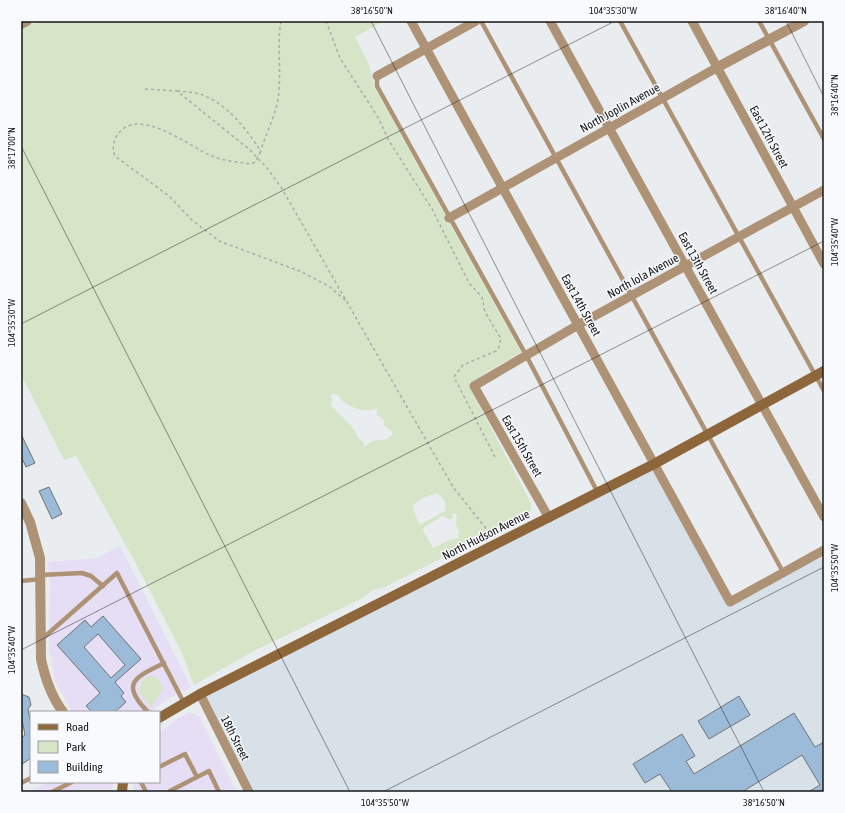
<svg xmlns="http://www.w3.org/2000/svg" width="845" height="813" viewBox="0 0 845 813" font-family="'Asap Condensed',sans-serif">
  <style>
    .commercial { fill: #e6def4 }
    .built { fill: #d8e0e8 }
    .green { fill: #d6e5c7; fill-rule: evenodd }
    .building { fill: #9cbbd8; stroke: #717375; fill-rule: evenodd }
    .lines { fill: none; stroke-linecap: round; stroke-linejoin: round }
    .path { stroke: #a8abac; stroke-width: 1.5; stroke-dasharray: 3 3; stroke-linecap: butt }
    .service { stroke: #ad9276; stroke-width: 4.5 }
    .minor { stroke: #ad9276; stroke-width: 9 }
    .tertiary { stroke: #ad9276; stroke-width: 10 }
    .secondary { stroke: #8d663c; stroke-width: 10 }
    .ticks { fill: none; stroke: #161717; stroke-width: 1; stroke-opacity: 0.45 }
    .labels { text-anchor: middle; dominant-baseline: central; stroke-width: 3; stroke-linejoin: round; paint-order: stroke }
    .street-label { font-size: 12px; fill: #161717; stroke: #f8fafd }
    .neatline { fill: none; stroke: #161717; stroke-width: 1.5 }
    .ticks-label { font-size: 10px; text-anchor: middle; fill: #161717 }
  </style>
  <rect width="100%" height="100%" fill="#eaedef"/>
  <path class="commercial" d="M120 546 191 687 168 699 150 712H72L55 681 49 648 50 586 48 562 97 558Z
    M189 712 199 716 237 792H133L134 782H159V733L178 718Z
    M48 782H113L112 792H28Z"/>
  <path class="built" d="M654 464 730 601 824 550V792H249L200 694Z"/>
  <path class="green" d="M38 21H384L355 37 369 64 374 86 521 352 482 375 474 382 472 392 531 503V510L526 515 446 554 440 559 385 587 371 591 363 598 254 651 194 685 181 651 134 560 76 456 64 460 21 374V30ZM333 394H336C348 407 359 413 377 409V416L381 417 385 422 383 424 393 433 388 439 373 441 364 447V443C357 438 356 431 350 425 348 423 332 406 330 405L333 400 330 396ZM434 494H438C444 499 447 503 445 511L421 524 418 522 414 511 413 505 422 498ZM453 513 457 515 456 524 459 533 458 535 459 538 449 540 433 548 423 530 424 527 443 516 450 520 454 517 452 516Z
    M151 676 157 677 163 689 152 707 143 698 139 690 143 679Z"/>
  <path class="building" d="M21 434 35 463 26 467 21 456Z
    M49 487 62 514 52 519 39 491Z
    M103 616 141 659 115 682 124 693 121 696 126 702 115 712H92L86 706 100 693 57 645 85 620 91 627ZM98 634 125 665 111 678 84 647Z
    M21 694 29 697 31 705 28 709 31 725V758L21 765V738L25 735 21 715Z
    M739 696 750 715 709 739 698 721Z
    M794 713 815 747 824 742V792H808L820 785 802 755 742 792H672L660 774 645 783 633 764 682 734 695 756 686 761 694 774Z"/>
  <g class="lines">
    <path class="path" d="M326 21 340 58 379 119 388 139 432 209 469 283 482 297 485 312 501 339 499 347 496 351 463 365 454 377 496 459
      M145 89 177 91 250 150 267 168 281 187 453 487 492 536
      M177 91C187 92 198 92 207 97 228 106 246 129 258 147L260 153 255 162 251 164C239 162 223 161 212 156 191 148 139 105 118 134 113 141 112 148 115 156L169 196 192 220 219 241 302 272 330 287 346 301
      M260 153C266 132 278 112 279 90 281 67 277 44 281 21"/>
    <path class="service" d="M481 21 783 572
      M620 21 824 391
      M759 21 824 139
      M377 76V86L526 355 598 493
      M41 575 82 573 91 576 103 586
      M21 581 41 579
      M42 639 117 573 184 703
      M148 712C119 683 136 677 164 663
      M159 767 185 754 197 777 209 771 219 792
      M141 782 146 792
      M21 783 31 778
      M170 791 197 777
      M52 792 72 782"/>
    <path class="minor" d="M411 21 730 602 824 550
      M550 21 824 517
      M692 21 824 264
      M377 76 476 21
      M449 218 718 67
      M549 518 474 386 578 325 824 190
      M200 694 249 792"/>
    <path class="tertiary" d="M21 24 27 21
      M718 67 804 21
      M21 503 30 522 40 558 41 659C45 678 51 696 63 712"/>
    <path class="secondary" d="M159 718 200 694 654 464 824 371
      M122 792 123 782"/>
  </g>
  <path class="ticks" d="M371 21 764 792M786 21 824 97M21 146 350 792M21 324 615 21M21 650 824 241M383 792 824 567"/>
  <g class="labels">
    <g class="street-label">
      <text transform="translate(620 108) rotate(-29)">North Joplin Avenue</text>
      <text transform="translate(769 137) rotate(62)">East 12th Street</text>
      <text transform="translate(698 263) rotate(61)">East 13th Street</text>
      <text transform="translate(643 276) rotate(-29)">North Iola Avenue</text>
      <text transform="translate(581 305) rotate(61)">East 14th Street</text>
      <text transform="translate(522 446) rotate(60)">East 15th Street</text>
      <text transform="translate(486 535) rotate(-27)">North Hudson Avenue</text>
      <text transform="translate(235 738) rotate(63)">18th Street</text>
    </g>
  </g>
  <rect width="845" height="813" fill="none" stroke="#f8fafd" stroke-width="44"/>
  <rect x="30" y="711" width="130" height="72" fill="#f8fafd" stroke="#9e9fa1"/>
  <rect x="38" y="724" width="20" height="6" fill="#8d663c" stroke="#9e9fa1"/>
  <text x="66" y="731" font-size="12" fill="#161717">Road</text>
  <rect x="38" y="741" width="20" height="12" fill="#d6e5c7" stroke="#9e9fa1"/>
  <text x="66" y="751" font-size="12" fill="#161717">Park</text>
  <rect x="38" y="761" width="20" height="12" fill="#9cbbd8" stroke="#9e9fa1"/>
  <text x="66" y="771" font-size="12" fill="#161717">Building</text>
  <rect x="22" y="22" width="801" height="769" class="neatline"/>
  <g class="ticks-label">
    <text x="372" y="14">38°16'50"N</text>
    <text x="613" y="14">104°35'30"W</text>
    <text x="786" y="14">38°16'40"N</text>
    <text transform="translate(834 95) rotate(-90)" y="4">38°16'40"N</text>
    <text transform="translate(11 148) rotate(-90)" y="4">38°17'00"N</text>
    <text transform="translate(834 242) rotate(-90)" y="4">104°35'40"W</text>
    <text transform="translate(11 323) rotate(-90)" y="4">104°35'30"W</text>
    <text transform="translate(834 568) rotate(-90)" y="4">104°35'50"W</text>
    <text transform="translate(11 650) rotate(-90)" y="4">104°35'40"W</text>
    <text x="385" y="806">104°35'50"W</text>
    <text x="764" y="806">38°16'50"N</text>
  </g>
</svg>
